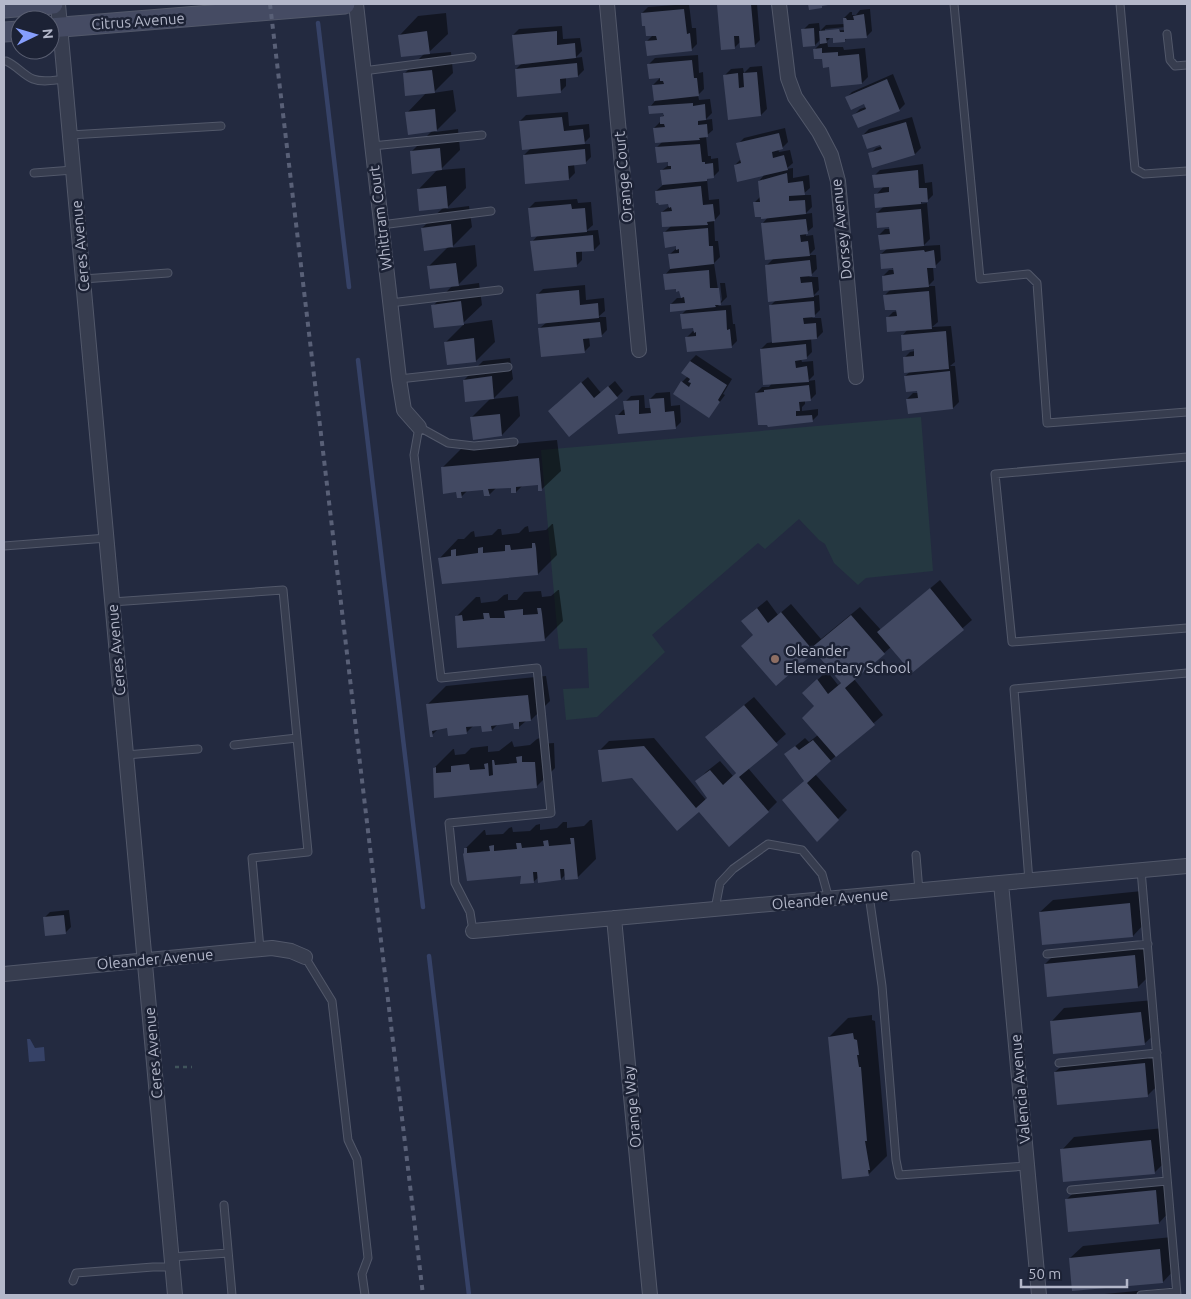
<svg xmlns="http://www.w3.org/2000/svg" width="1191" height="1299" viewBox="0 0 1191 1299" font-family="Ubuntu,sans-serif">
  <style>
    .green { fill: #253841 }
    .water { fill: #364267 }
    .shadow { fill: #0007; fill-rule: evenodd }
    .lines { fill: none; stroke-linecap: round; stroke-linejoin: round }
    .stream { stroke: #364267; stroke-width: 4.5 }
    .building { fill: #424962 }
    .service-casing { stroke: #52586a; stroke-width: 9 }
    .minor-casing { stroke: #52586a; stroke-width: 16 }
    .secondary-casing { stroke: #52586a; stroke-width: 21 }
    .path { stroke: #40545b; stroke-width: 2.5; stroke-dasharray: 4 4; stroke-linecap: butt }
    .service { stroke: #373d4f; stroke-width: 7 }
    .minor { stroke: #373d4f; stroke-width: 14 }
    .secondary { stroke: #454b63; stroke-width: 19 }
    .rail { stroke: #596077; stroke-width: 4; stroke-dasharray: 5 5; stroke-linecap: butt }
    .education-dot { fill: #8d6e63; stroke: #1c2235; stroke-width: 2 }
    .labels { text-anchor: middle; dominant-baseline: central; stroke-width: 5; stroke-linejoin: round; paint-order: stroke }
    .street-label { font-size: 15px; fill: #b4b8ca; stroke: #1c2235 }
    .poi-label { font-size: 15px; fill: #b4b8ca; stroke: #1c2235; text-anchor: start }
  </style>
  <rect width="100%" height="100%" fill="#232a40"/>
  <path class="green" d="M921 417 933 571 866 578 858 585 834 563 825 544 819 540 799 519 765 549 758 543 652 635 665 652 597 717 566 720 563 689 589 688 587 648 559 649 541 450Z"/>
  <path class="water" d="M27 1039H30L35 1048 44 1047 45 1061 29 1062Z"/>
  <path class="shadow" d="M689 4 692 28H696L697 44 691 50 646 42 653 35 642 13 648 7Z
    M719 4H757L760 40 754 46 741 41 734 48 718 5Z
    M870 9 872 31 866 37 847 38 845 40 831 37 827 41 828 47H843L844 50 865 48 868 77 862 83 830 66 815 49 821 43V39L815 45 803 30 809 24 819 23 820 31 826 25 844 24V18L850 12H852V15H856L860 10ZM845 27 846 30 825 31V29Z
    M446 13 448 34 427 54 451 52 453 73 433 93 453 90 456 111 435 132 458 129 460 150 440 170 465 168 466 188 446 209 469 206 472 227 451 248 475 245 477 266 457 286 479 283 482 305 463 323 433 306 453 285 428 267 449 246 422 228 443 208 418 190 438 169 411 152 432 131 407 113 427 92 404 74 425 53 400 35 418 16Z
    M562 26 563 39 580 38 582 51 575 58 582 57 584 70 578 76 566 78V86L560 92 516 69 523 62 513 35 519 29Z
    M698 55 699 73 703 72 704 89 698 95 699 100 710 99 712 113 705 120 712 119 713 130 706 136 708 156H711V159L718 158 719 171 713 177 707 179 709 200 719 199 720 214 714 221 715 241H718L720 257 714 263 720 303 722 300 720 283H725L727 297 718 306 731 305 733 324H735L737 341 731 347 687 337 693 331H695L694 326 681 315 687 309 671 304 677 298H682L680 290 665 275 671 268 670 254 677 248V245L664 233 672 225 662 212 670 206 669 203 656 191 663 185 662 170 670 164 656 148 663 141 654 128 660 122 661 118 665 114 664 111 650 107 655 101 653 85 661 77 649 64 655 58Z
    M762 66 767 109 761 115 725 75 731 69 743 68 744 73 750 67Z
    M893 74 905 104 899 110 854 115 860 109 866 107 865 103 846 98 852 92Z
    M568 112 569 126 589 124 590 137 583 144H590L591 157 585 163 574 164 575 173 569 179 524 155 531 148 520 121 526 115Z
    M912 117 921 148 915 154 873 166 870 154 876 148 882 146 863 135 869 129Z
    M785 128 788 142 782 148 778 149 779 152 790 150 793 163 786 169 793 168V178L809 175 810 188 802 195H811L812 207 805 214 812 213 813 227 806 233V236L813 235 815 249 809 255H816L817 269 809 277H818L819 290 813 296 819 295 820 310 812 318H821L823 332 817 338H811L812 352 806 358 801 359 802 362 813 361 814 375 808 381 815 380 816 394 810 400H805V404L802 407V411L818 409V415L812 421 769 426 756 393 762 387H769L772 383 761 349 767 343 774 342 770 306 776 300 767 265 774 258 763 223 768 217 754 203 761 196 759 181 766 173 735 165 741 159 738 144 744 138Z
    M923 164 925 183 932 182 933 195 927 201H923L920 204 927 203 930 239 923 246 940 245 941 260 935 266 933 267 934 280 928 286H935L938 322 932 327 951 326 955 362 950 366H955L959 402 953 408 907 399 913 393H918V390L905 376 911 371 904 358 910 352 915 351V348L902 336 908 329 887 318 893 312 898 311 884 296 891 289 883 276 889 270H894L881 254 888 248 879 235 885 229H890V225L877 213 884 206 876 195 884 186 874 176 880 170Z
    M577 199 578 203 591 202 593 225 586 231 598 230 600 244 594 250H582V260L576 266 532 242 538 235 529 208 535 202Z
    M585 285 586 300 604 298 605 311 598 317H606L607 330 601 336 589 337 590 346 584 352 540 328 547 322 537 295 543 289Z
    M492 320 495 342 476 361 445 343 464 324Z
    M696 355 732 379 723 394 725 395 709 416 682 382 688 376 690 361Z
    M510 358 513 379 493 399 518 396 520 416 502 435 471 418 491 398 464 380 483 361Z
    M588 377 601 393 615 381 623 391 617 397 555 405Z
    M670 392 671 406 680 405 681 422 675 428 617 416 623 410 626 409 625 402 631 396 644 395 645 408H651L650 399 656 393Z
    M557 440 561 471 542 489 539 483 523 485 516 492 512 486 496 488 489 495 484 489 468 490 461 497 442 468 461 449Z
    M552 524H553L557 555 538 574 440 558 458 539H464L471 532 474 531 475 537 492 535 498 529H501L502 535 519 533 525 527 528 526 529 532 546 530Z
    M940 580 972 620 912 672 891 647 854 679 883 715 815 774 847 810 817 840 805 780 786 754 805 738 809 742 818 735 813 684 827 671 838 685 842 682 815 650 754 635 752 612 767 600 778 615 791 604 821 639 860 607 881 630Z
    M558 590H559L563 621 544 640 458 646 457 616 476 597H480L481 603 497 601 504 595 508 594V600H517L524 592 541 591 542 597 551 596Z
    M546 676 550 701 531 720 526 721 519 727 514 722 498 724 492 730 483 725H474L466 733 448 727 439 728 432 735 427 705 446 686Z
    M754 697 786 734 748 768 777 802 768 811 699 810 633 777 599 751 609 741 654 738 706 800 708 797 697 782 706 772 720 761 733 776 737 772 716 728Z
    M540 738V744L554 743 555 768 536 787 435 796 434 768 453 749H454L455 755 465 754 471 748 488 746V752L499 751 512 741 514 747 530 745 537 739Z
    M590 820H592L596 859 577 878 566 874 561 879 539 877 533 882 522 874 468 879 465 849 484 830H485L486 835 503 834 509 828 512 827 513 832 530 831 536 825 540 824V830L557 828 563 822H567V828L584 826Z
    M1142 891 1145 923 1133 936 1040 912 1053 900Z
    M69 910 71 927 65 933 44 918 50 912Z
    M1147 943 1150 975 1138 987 1045 964 1058 951Z
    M1154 1000 1157 1032 1144 1044 1052 1021 1064 1008Z
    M872 1015V1020L875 1021 887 1156 868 1175 829 1037 848 1018Z
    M1157 1051 1160 1083 1148 1095 1055 1072 1068 1060Z
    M1164 1128 1167 1160 1154 1173 1062 1150 1074 1137Z
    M1168 1178 1171 1210 1159 1223 1066 1200 1079 1187Z
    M1172 1237 1175 1269 1163 1282 1070 1258 1083 1246Z
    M1179 1287V1295H1094Z"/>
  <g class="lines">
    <path class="stream" d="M318 23 349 287
      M358 360 423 907
      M429 956 469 1295"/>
  </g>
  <path class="building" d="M725 4H751L755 47 740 48 739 36H734L735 49 721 50 717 5Z
    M808 4H827L828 5 822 6V8L809 10Z
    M684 9 687 34 690 33 692 51 647 56 645 41 657 40 656 36H646L645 26H642L641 13Z
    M864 14 867 38 845 39V42L833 43V38H826L827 43 820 44 819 31 839 29 840 32H844L843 18H846L847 20H854L853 16Z
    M814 28 815 46 803 47 801 29Z
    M427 31 430 54 401 57 398 35Z
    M557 31V45L575 43 576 58 515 65 512 35Z
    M822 48V53L838 52V56L859 54 862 84 831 87 829 67 823 68 822 59H814L813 49Z
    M692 60 694 78H697L699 96 654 101 652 85 664 84 663 81H660V78L649 79 647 64Z
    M577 63 578 77 560 79 561 93 517 97 515 69Z
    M432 70 435 93 405 96 403 73Z
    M757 72 761 116 728 120 723 75 738 73 739 88 744 87 743 73Z
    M887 79 900 111 858 128 852 115 866 109 864 104 851 110 845 97Z
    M693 103V106L705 104 706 120 698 121V125L707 124 708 137 699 138 700 140 655 143 653 128 665 127 664 124H660V117L664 116 663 113 649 114 648 106Z
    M435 109 437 131 408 135 405 112Z
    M562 117 564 131 583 129 585 144 522 150 519 121Z
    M906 122 915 155 872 168 868 153 882 149 880 145 867 149 862 135Z
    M779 133 783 149 772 152 773 158 784 155 788 170 737 182 734 165 741 163 736 143Z
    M700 144 702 162H705V164L713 163 714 178 707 179V181L662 185 660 170 671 169V166H668V162L657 163 655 147Z
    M440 148 442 170 412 174 410 151Z
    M585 149 586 164 568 166 569 180 525 184 523 155Z
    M918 170 919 188H927L928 202H921V204L875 208 874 194 889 192V187L874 188 872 175Z
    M787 173 788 183 803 181 805 195 789 196V201L805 200 806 214 761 219V217H755L753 202H760L758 181Z
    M446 186 448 208 419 211 417 189Z
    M701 186 703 205 713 204 715 221 707 222 708 225 662 227 661 212 672 211 671 207 669 208 668 204 659 205 658 203H656L655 191Z
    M571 204 572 209 585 208 587 232 531 237 528 208Z
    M921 209 924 246 880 250 878 235 890 234 889 227 877 228 876 213Z
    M806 219 808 234 800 235 801 242 808 241 810 256 765 260 761 223Z
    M451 224 453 247 424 251 421 228Z
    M708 228 709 246H713L714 264 670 269 668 254 679 253V249L676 250V246L665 248 663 232Z
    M593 235 594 251 576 252 577 267 534 271 530 241Z
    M924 250 925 252 934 250 936 268H927L929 287 883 291 882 276 894 274 893 268 881 269 880 254Z
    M810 260 812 276 800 277 801 283 812 282 814 297 768 302 765 265Z
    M456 263 459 286 430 289 427 266Z
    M709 270 710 288H719L721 305H715L716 307 670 312V304L685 303 684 297 681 298 679 291 676 292V289L665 290 663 274Z
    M579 290 580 305 598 303 599 318 538 324 536 294Z
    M929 291 932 329 887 332 886 317 897 316 896 310H885L883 295Z
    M461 301 464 325 434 328 431 305Z
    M814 301 815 317 803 318 804 324 816 323 817 339 772 343 769 305Z
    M726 310 727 330 730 329 732 348 687 352 685 337 696 336V332L694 333 693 328 682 329 680 314Z
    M600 322 602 337 583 339 585 353 541 357 538 328Z
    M946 331 949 369 904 373 903 357 914 356V349L902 351 901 335Z
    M474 338 476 362 447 365 444 342Z
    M806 344 807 359 795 361 796 368 807 366 809 382 763 385 760 349Z
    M690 361 727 385 718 400 720 402 709 418 673 394 681 381 689 387 691 383 688 382 690 379 681 373Z
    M950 371 953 409 908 414 906 399 918 398 917 391 906 392 904 376Z
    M492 376 494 399 465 402 463 380Z
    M581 382 594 398 608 386 618 398 569 437 548 411Z
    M809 385 811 401 799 402 800 411H796V416L812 415 813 422 768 427 767 425H758L755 393 764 392V390Z
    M664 398 665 412 674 411 676 429 618 434 615 415H625L623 401 639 400V414L651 413 649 399Z
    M500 414 502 436 473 440 470 417Z
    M539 458 542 491H538V485L516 487V493H511V488L488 489 490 496H484L483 490 461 492 462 498H457L456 492 443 494 441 467Z
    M532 543H535L536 548 538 575 442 584 438 558 451 556V550L456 549V556L478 553V548L483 547V553L505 551V545H510L511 550 532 548Z
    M930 588 964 630 912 673 877 632Z
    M537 608H541L542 614 545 641 457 648 455 616 462 615 463 621 484 619 483 613H489L490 618H505L504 611 523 609V615L538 614Z
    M757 608 768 623 781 612 811 648 851 615 885 654 845 688 875 725 836 757 802 718 814 706 802 693 817 679 828 694 841 683 815 652 776 686 741 646 753 635 741 621Z
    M528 695 531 721 519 722V729H514L513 723 491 726 492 731 482 732 481 726 466 727 467 734 448 736 447 728 432 731 433 737H430L426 704Z
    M744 705 778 745 739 777 769 812 729 847 699 812 677 831 632 778 602 782 598 750 644 746 696 808 707 798 695 781 710 770 723 785 736 773 705 737Z
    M813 740 831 761 807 783 839 820 817 842 782 800 804 781 784 754 795 746 799 750Z
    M522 756V762H535L537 788 434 798 433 768 436 767V773L451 772V766L469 764 470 770 485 769 484 764 488 763 489 776 493 775 492 760H494L495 765 517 763 516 757Z
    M570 838H574L578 879 565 880 564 869H560L561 880 538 883 537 872H533L534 883 520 884 521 876 467 881 463 854 464 853V848H467V853L490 851 489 846 494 845V851L517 849 516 843H521L522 848 544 846 543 841 548 840 549 846 571 844Z
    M1130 903 1133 937 1042 945 1039 912Z
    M64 915 66 934 45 936 43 917Z
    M1135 955 1138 988 1047 997 1044 964Z
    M1141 1012 1145 1045 1053 1054 1050 1021Z
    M853 1033 854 1039 857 1040 859 1055H857L859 1067H861L867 1141H865L870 1170H868L869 1176 842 1179 828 1037Z
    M1145 1063 1148 1097 1057 1105 1054 1072Z
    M1151 1140 1155 1174 1063 1182 1060 1149Z
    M1156 1190 1159 1224 1068 1232 1065 1199Z
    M1160 1249 1163 1283 1072 1291 1069 1258Z"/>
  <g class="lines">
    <g class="service-casing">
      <path id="service" d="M954 4 980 279 1028 274 1037 283 1047 423 1187 412
        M1120 4 1135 169 1144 174 1187 171
        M1167 34 1170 60 1175 66 1187 65
        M6 61C16 65 23 75 33 79 43 83 54 80 65 79
        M363 71 472 57
        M70 135 221 126
        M372 146 482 135
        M34 173 73 170
        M381 225 491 211
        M83 279 168 273
        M390 303 499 290
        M399 379 508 367
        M1187 457 995 474 1012 642 1187 628
        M4 546 107 538
        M112 602 283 590 297 738
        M234 745 297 738 308 852 252 858 260 949
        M126 755 198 749
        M916 855 919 891
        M1141 870 1177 1295
        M1029 881 1014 689 1187 673
        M869 895 882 986 896 1160 899 1175 1027 1166
        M715 909 720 883 733 869 768 844 802 850 822 874 829 899
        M473 931 470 912 455 883 449 823 551 813 537 668 441 678 414 455 419 427 448 443 474 446 514 442
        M1047 954 1148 944
        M305 957 332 1001 348 1140 357 1159 368 1258 362 1274 365 1295
        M1059 1063 1157 1053
        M1071 1190 1167 1181
        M224 1205 232 1295
        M171 1257 228 1253
        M73 1281 76 1273 153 1267H172
        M1141 1295 1176 1292"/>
    </g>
    <g class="minor-casing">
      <path id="minor" d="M58 4 175 1295
        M356 4 399 379 404 410 419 427
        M607 4 639 350
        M779 4 788 78 795 97 819 132 831 155 838 181 856 377
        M1001 883 1039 1295
        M614 918 650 1295
        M473 931 1187 866
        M4 974 272 948 291 951 305 957"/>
    </g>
    <g class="secondary-casing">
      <path id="secondary" d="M4 8 53 4
        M50 28 345 4
        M4 32 20 31"/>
    </g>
    <path class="path" d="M175 1067H192"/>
    <use href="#service" class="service"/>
    <use href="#minor" class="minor"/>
    <use href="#secondary" class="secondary"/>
    <path class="rail" d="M270 4 423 1295"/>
  </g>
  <circle class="education-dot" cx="775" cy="659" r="5"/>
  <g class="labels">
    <g class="street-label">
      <text transform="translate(138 21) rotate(-4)">Citrus Avenue</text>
      <text transform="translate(623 177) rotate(-95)">Orange Court</text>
      <text transform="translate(380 218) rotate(-97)">Whittram Court</text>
      <text transform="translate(841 229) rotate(-96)">Dorsey Avenue</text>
      <text transform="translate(80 246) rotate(-95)">Ceres Avenue</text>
      <text transform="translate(116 650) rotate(-95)">Ceres Avenue</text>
      <text transform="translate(830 899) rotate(-5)">Oleander Avenue</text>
      <text transform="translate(155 959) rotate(-5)">Oleander Avenue</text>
      <text transform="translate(153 1053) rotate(-95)">Ceres Avenue</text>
      <text transform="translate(1020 1089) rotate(-95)">Valencia Avenue</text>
      <text transform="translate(632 1107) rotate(-95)">Orange Way</text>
    </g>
    <g class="poi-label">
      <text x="785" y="650">Oleander<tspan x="785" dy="17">Elementary School</tspan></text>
    </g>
  </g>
  <rect width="1191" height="1299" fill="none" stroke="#b4b8ca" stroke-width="10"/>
  <g transform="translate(35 35) rotate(85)"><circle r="24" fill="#1c2235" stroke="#595e71"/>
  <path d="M0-4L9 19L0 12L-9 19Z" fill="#869efc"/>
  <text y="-8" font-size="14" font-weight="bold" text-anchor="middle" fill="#b4b8ca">N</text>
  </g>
  <path d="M1021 1279v8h106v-8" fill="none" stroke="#b4b8ca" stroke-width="2.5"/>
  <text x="1028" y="1279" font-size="15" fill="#b4b8ca" stroke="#1c2235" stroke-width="4" paint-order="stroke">50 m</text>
</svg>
